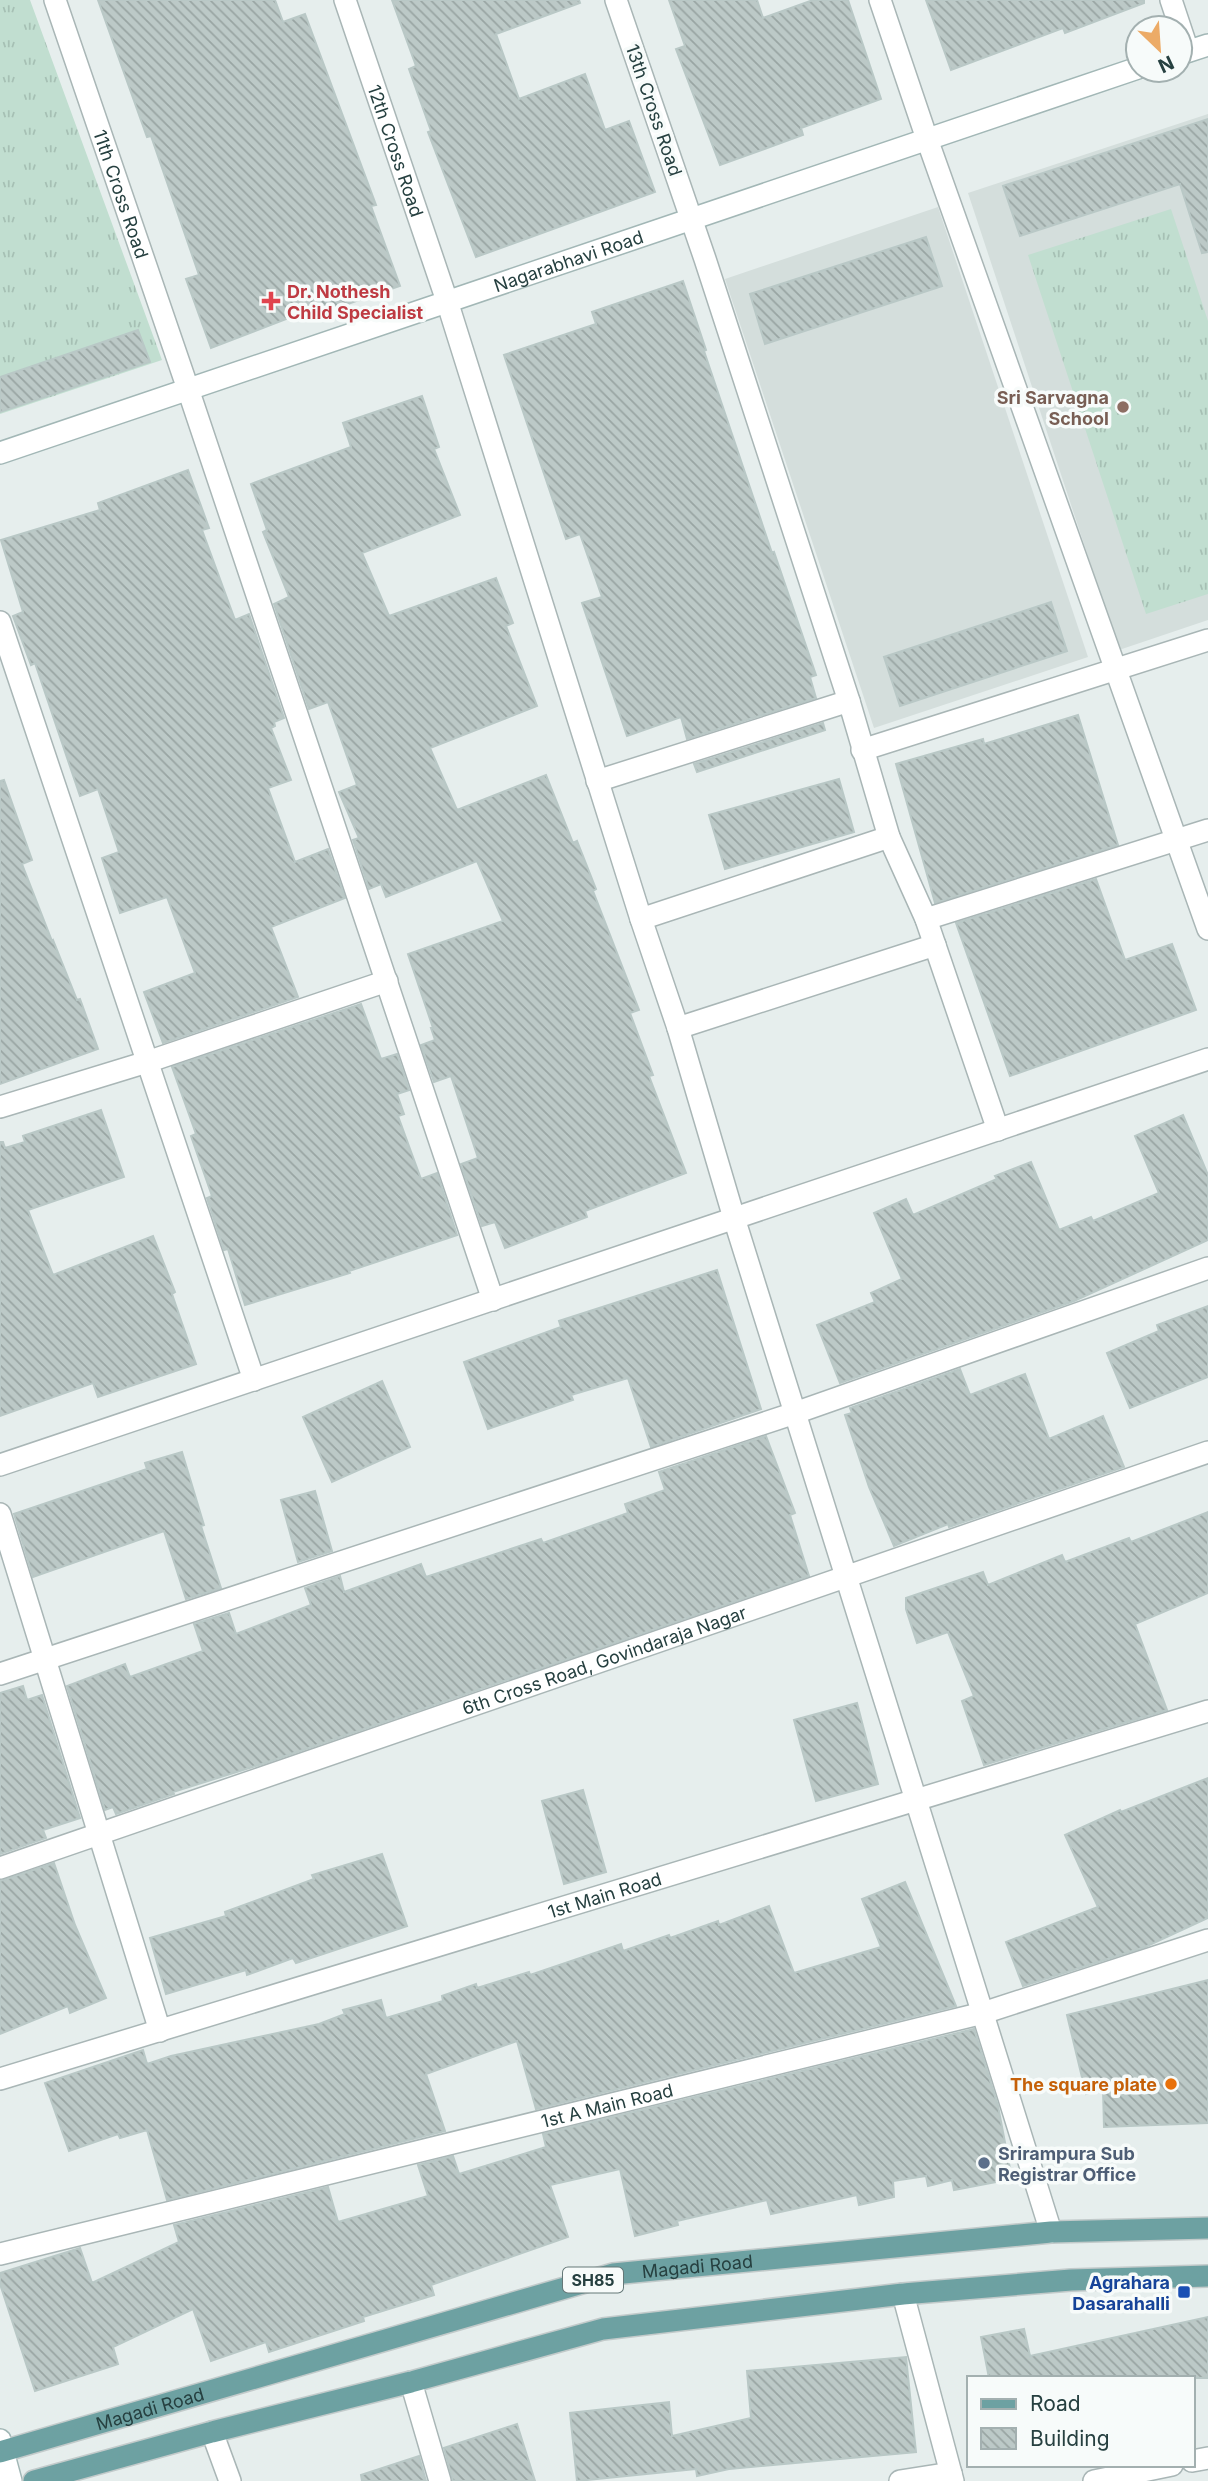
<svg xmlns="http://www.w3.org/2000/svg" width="1208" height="2481" viewBox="0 0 1208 2481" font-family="Inter,sans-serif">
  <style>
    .built { fill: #d4dedc }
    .grass { fill: url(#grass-tufts) }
    .building { fill: url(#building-back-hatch); stroke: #b9c8c6; stroke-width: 2 }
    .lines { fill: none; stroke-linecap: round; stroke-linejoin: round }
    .minor-casing { stroke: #a9b6b6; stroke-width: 24 }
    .tertiary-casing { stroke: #a9b6b6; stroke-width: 24 }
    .secondary-casing { stroke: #a2b7b6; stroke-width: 24 }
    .primary-casing { stroke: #c2caca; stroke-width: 24 }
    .minor { stroke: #fff; stroke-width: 21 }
    .tertiary { stroke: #fff; stroke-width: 21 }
    .secondary { stroke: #fff; stroke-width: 21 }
    .primary { stroke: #6da1a2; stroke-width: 21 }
    .health-dot { fill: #e0444e; stroke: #f7fbfa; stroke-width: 2.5 }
    .education-dot { fill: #8d6e63; stroke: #f7fbfa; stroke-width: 2.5 }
    .food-dot { fill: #e8710a; stroke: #f7fbfa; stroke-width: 2.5 }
    .service-dot { fill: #5c6f8a; stroke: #f7fbfa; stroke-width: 2.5 }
    .transit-dot { fill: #1a4fb4; stroke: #f7fbfa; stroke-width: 2.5 }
    .labels { text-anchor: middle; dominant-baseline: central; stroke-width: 7; stroke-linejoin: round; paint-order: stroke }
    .shield { fill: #f7fbfa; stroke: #657878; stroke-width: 2 }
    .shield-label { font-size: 16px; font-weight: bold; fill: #264040 }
    .street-label { font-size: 18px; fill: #264040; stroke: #f7fbfa }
    .health-label { font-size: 18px; font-weight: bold; fill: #be3a42; stroke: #f7fbfa; text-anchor: start }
    .education-label { font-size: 18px; font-weight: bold; fill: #785e54; stroke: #f7fbfa; text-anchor: end }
    .food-label { font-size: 18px; font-weight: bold; fill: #c56008; stroke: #f7fbfa; text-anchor: end }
    .service-label { font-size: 18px; font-weight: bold; fill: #4e5e75; stroke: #f7fbfa; text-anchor: start }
    .transit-label { font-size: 18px; font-weight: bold; fill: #164399; stroke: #f7fbfa; text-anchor: end }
  </style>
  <defs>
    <pattern id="grass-tufts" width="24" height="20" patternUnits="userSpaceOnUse" patternTransform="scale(1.75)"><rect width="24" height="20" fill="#c1ded0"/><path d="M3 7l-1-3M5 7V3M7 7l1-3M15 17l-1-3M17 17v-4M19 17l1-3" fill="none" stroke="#a6c0b4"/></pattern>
    <pattern id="building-back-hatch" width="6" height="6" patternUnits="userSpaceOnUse" patternTransform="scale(1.75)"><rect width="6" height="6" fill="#bcc9c7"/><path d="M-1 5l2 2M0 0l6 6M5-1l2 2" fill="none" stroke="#99a5a3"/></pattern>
  </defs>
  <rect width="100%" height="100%" fill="#e6eeed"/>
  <path class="built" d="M1208 114V620L1119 650 968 193Z
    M938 207 1088 657 874 728 725 279Z"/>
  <path class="grass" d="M0 0H30L162 360 0 414Z
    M1171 209 1208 321V594L1146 614 1028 255Z"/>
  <path class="building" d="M98 0H275L283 22 305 14 376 205 371 206 400 286 319 314 317 307 211 348 186 279 199 275 151 136 147 137Z
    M392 0H579L580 3 496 34 519 99 585 74 605 130 629 121 655 192 476 257 428 132 431 131 409 69 416 66Z
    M669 0H757L763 18 813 0H848L881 99 801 128 803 135 720 165 676 49 685 46Z
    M926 0H1144V3L1065 33 1063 28 951 70Z
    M1208 119V252L1202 253 1180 184 1020 236 1003 186Z
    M926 237 942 286 765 344 750 294Z
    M683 281 706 350 704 351 772 553 774 552 816 675 810 677 816 698 687 739 681 717 627 736 582 603 602 597 580 534 566 539 504 355 596 324 592 312Z
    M138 330 150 362 0 412V377Z
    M422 396 439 447 434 449 460 515 362 553 389 616 496 578 513 623 506 626 537 706 430 748 457 810 546 775 573 843 577 841 596 889 593 891 639 1010 630 1013 653 1075 649 1076 686 1173 585 1211 587 1217 505 1248 495 1222 482 1226 461 1164 478 1158 451 1076 434 1082 421 1045 435 1040 431 1028H433L408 954 503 921 477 861 386 897 381 884 369 889 353 840 359 838 339 792 357 785 328 702 309 709 274 604 289 597 263 532 267 530 251 484 351 447 343 423Z
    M188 470 209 528 202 530 235 620 249 614 284 718 274 722 275 726 271 728 291 780 268 788 295 862 328 849 345 898 271 927 298 997 163 1043 144 992 195 973 167 897 120 913 102 858 119 852 98 789 80 796 35 663 31 665 13 616 23 612 1 540 100 510 98 503Z
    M1051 602 1067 651 900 706 884 657Z
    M1078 715 1118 845 935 903 896 764 983 739 984 744Z
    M823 723 825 730 697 772 694 764Z
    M839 779 854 832 725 869 709 815Z
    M4 780 32 860 22 864 52 941 53 940 77 1000 80 999 98 1049 0 1084V781Z
    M1096 879 1125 960 1172 944 1196 1010 1010 1076 956 923Z
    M361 1004 381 1059 397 1054 409 1090 397 1094 404 1114 398 1116 421 1179 437 1173 457 1235 349 1271 350 1273 245 1305 228 1249 224 1250 207 1198 212 1196 191 1136 196 1134 172 1067Z
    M101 1110 124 1177 28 1210 53 1275 153 1236 175 1292 172 1294 196 1364 98 1397 93 1383 0 1416V1142H3L5 1148 25 1142 23 1136Z
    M1183 1115 1208 1175V1240L1074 1301 840 1383 817 1325 875 1302 871 1293 902 1279 874 1213 906 1199 913 1215 997 1179 995 1176 1031 1162 1059 1230 1091 1217 1093 1221 1159 1193 1135 1136Z
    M717 1270 761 1409 651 1447 628 1378 571 1395 573 1400 488 1429 464 1362 561 1327 559 1321Z
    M1208 1306V1377L1130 1408 1107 1353 1159 1331 1157 1325Z
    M960 1369 970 1395 1025 1374 1049 1439 1103 1416 1124 1467 949 1527 948 1524 894 1546 869 1487 845 1415 852 1413 850 1408Z
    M382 1381 410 1447 332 1482 303 1417Z
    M766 1436 795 1513 790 1515 809 1576 262 1764 173 1792 174 1794 116 1814 113 1807 105 1810 67 1686 125 1664 130 1677 203 1651 194 1624 229 1613 236 1634 311 1605 305 1588 340 1576 344 1592 421 1564 426 1577 541 1539 543 1543 628 1513 625 1504 665 1490 659 1472Z
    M182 1452 204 1525 201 1526 221 1588 186 1599 164 1531 33 1577 14 1514 147 1469 145 1463Z
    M315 1491 332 1551 298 1562 281 1500Z
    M1208 1512V1593L1135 1624 1167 1710 984 1765 962 1701 974 1696 948 1632 917 1643 906 1609V1598L983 1572 988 1585 1062 1555 1065 1562 1129 1538 1131 1542Z
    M23 1686 27 1700 42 1695 80 1818 43 1830 46 1838 0 1854V1693Z
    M857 1703 878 1784 816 1801 794 1720Z
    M1208 1778V1918L1145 1947 1023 1986 1006 1942 1098 1907 1065 1835 1120 1810 1121 1812Z
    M583 1790 606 1872 564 1884 542 1801Z
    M382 1854 407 1926 296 1963 293 1958 247 1975 246 1970 166 1994 150 1938 226 1916 225 1912 314 1879 312 1875Z
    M54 1863 75 1925 106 1998 70 2013 68 2006 0 2034V1881Z
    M905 1882 956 2006 536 2109 517 2041 426 2074 445 2131 167 2200 147 2130 120 2138 118 2134 69 2151 45 2083 143 2050 147 2064 171 2056 319 2024 345 2014 343 2010 381 2000 386 2018 443 2001 442 1996 476 1984 477 1988 529 1972 530 1975 621 1944 623 1951 669 1935 670 1938 718 1921 719 1925 769 1906 794 1973 881 1947 862 1899Z
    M1208 1980V2123L1104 2127 1103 2089 1086 2094 1067 2015Z
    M974 2029 998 2106 1012 2179 954 2190 952 2180 928 2186 926 2176 893 2181 894 2197 859 2205 857 2195 771 2214 767 2200 677 2221 678 2225 635 2236 620 2169 550 2185 568 2237 431 2285 434 2295 363 2317 364 2321 269 2352 266 2342 211 2361 193 2309 113 2347 118 2364 35 2391 0 2284V2273L80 2248 92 2283 179 2242 174 2225 328 2187 338 2222 428 2196 418 2165 453 2156 459 2174 546 2147 543 2134Z
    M1208 2317V2378H989L981 2337 1024 2329 1030 2356Z
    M906 2357 916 2452 729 2469 697 2476 696 2469 577 2481 570 2413 669 2402 672 2436 751 2418 747 2371Z
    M517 2424 535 2481H453L444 2448Z
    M419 2456 426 2481H362L361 2475Z"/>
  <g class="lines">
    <g class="minor-casing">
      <g id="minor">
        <path id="s1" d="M55 0 188 389 493 1300"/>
        <path id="s2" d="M345 0 447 301"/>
        <path d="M880 0 927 139 1208 929"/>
        <path d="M1171 0 1188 51"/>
        <path d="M0 622 254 1380"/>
        <path d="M862 750 1208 640"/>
        <path d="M597 781 849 701 705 259 616 0"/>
        <path d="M889 837 926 919 998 1130"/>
        <path d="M641 919 889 837 849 701"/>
        <path d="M926 919 1208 830"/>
        <path d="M678 1028 935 945"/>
        <path d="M0 1107 147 1062 387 981"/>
        <path d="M0 1465 1208 1059"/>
        <path d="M0 1514 160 2031"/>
        <path d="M0 1674 795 1413 1208 1268"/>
        <path id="s3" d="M0 1868 1208 1452"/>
        <path id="s4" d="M0 2079 1208 1711"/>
        <path id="s5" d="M0 2254 983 2013 1208 1940"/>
        <path d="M903 2294 953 2481"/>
        <path d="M411 2382 440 2481"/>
        <path d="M212 2432 230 2481"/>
        <path d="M1192 2461 1208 2458"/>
        <path d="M900 2481 951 2473"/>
        <path d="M1094 2481 1172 2465"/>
      </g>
    </g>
    <g class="tertiary-casing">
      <path id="tertiary" d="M447 301 641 919 678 1028 734 1218 1051 2232"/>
    </g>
    <g class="secondary-casing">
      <g id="secondary">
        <path d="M1180 54 1208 45"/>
        <path id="s6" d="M0 453 1138 68"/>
        <path d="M0 2440 11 2481"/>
      </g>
    </g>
    <g class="primary-casing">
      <g id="primary">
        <path id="s7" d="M0 2452 613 2274 1051 2232 1208 2228"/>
        <path d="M34 2481 212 2432 411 2382 603 2329 903 2294 1071 2280 1208 2276"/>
      </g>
    </g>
    <use href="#minor" class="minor"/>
    <use href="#tertiary" class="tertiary"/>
    <use href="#secondary" class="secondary"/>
    <use href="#primary" class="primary"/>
  </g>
  <path class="health-dot" d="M267.5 290.5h7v7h7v7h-7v7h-7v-7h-7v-7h7z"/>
  <circle class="education-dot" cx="1123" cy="407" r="7"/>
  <circle class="food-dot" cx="1171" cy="2084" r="7"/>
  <circle class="service-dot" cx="984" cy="2163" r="7"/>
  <rect class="transit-dot" x="1177" y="2285" width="14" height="14" rx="3.5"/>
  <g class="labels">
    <rect class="shield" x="563" y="2267.5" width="60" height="25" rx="5"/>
    <g class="shield-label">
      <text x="593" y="2280">SH85</text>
    </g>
    <g class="street-label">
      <text transform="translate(654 110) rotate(71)">13th Cross Road</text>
      <text stroke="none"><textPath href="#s2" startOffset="159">12th Cross Road</textPath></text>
      <text stroke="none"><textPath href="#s1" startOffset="205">11th Cross Road</textPath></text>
      <text stroke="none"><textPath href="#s6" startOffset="600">Nagarabhavi Road</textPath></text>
      <text stroke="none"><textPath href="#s3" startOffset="639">6th Cross Road, Govindaraja Nagar</textPath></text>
      <text stroke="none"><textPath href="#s4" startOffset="632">1st Main Road</textPath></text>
      <text stroke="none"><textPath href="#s5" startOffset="625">1st A Main Road</textPath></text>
      <text stroke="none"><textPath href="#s7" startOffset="723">Magadi Road</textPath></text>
      <text stroke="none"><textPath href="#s7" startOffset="156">Magadi Road</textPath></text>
    </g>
    <g class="health-label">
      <text x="287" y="291">Dr. Nothesh<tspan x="287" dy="21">Child Specialist</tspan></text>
    </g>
    <g class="education-label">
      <text x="1109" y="397">Sri Sarvagna<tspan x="1109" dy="21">School</tspan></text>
    </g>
    <g class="food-label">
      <text x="1157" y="2084">The square plate</text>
    </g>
    <g class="service-label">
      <text x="998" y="2153">Srirampura Sub<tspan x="998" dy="21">Registrar Office</tspan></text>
    </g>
    <g class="transit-label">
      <text x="1170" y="2282">Agrahara<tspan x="1170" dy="21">Dasarahalli</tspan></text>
    </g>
  </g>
  <rect x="967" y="2376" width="228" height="91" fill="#f7fbfa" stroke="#a3b0b0" stroke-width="2"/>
  <rect x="981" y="2399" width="35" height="10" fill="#6da1a2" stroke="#a3b0b0" stroke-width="2"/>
  <text x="1030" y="2411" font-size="21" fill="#264040">Road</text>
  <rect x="981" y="2428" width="35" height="21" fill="url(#building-back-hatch)" stroke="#a3b0b0" stroke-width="2"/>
  <text x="1030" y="2446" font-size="21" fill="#264040">Building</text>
  <g transform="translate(1159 49) rotate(155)"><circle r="33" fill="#f7fbfa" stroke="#a3b0b0" stroke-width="2"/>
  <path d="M0-5L12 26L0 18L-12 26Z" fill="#ecab67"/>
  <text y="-10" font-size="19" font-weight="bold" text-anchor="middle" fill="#264040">N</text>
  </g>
</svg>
